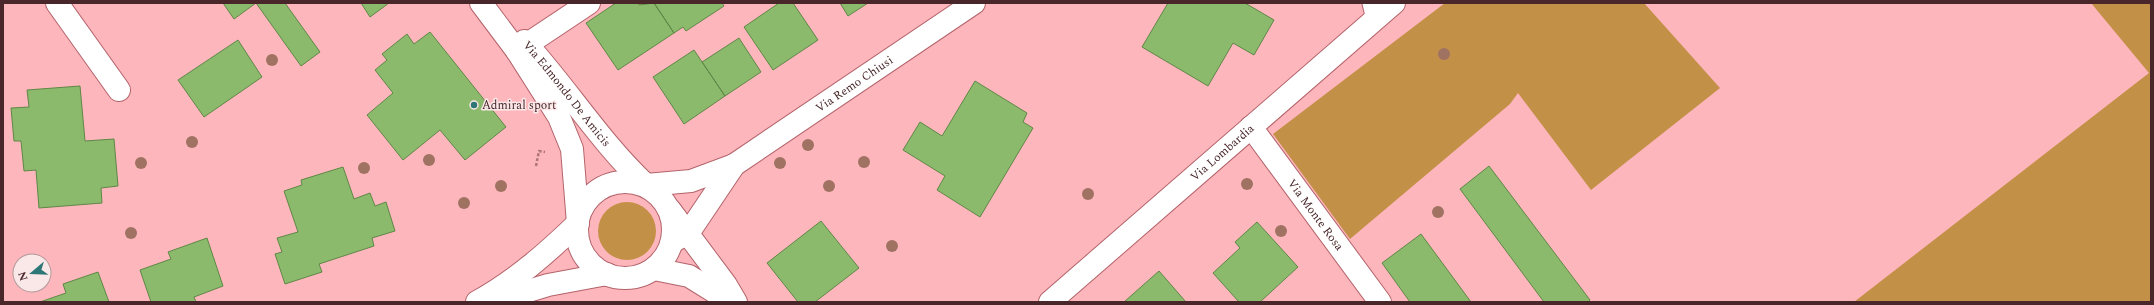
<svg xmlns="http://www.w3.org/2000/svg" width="2154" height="305" viewBox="0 0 2154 305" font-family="Spectral,serif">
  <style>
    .green { fill: #c39047 }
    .building { fill: #8bba6d; stroke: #5f8746 }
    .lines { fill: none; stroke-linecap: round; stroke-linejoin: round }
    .lane-casing { stroke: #b3636b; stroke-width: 19 }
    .street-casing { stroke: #b3636b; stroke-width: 24 }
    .secondary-casing { stroke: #b3636b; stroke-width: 24 }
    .path { stroke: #ad767a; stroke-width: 2.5; stroke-dasharray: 3 2; stroke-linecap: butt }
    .lane { stroke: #fff; stroke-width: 17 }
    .street { stroke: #fff; stroke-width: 22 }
    .secondary { stroke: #fff; stroke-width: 22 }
    .tree { fill: #a07262 }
    .poi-dot { fill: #2d7776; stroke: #fae7e8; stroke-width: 1.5 }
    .labels { text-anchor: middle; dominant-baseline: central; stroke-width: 3; stroke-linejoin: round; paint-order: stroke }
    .street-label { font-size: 12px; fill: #482629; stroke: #fae7e8 }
    .poi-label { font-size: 12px; fill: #482629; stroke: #fae7e8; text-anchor: start }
  </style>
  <rect width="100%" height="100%" fill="#fdb6bb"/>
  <path class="green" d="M1445 3H1644L1720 88 1591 190 1518 93 1510 104 1350 239 1273 134Z
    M2091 3H2151V302H1854L2149 73Z
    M598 231a29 29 0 1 1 58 0a29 29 0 1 1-58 0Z"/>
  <path class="building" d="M223 3H256L234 19Z
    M256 3H285L320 52 301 66Z
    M361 3H389L370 17Z
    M616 3H638L639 5 654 3 674 33 618 70 586 23Z
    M654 3H722L724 6 686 31 683 27 674 33Z
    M779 3H793L818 40 773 70 744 27Z
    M840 3H868L848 16Z
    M1168 3H1245L1274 20 1254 55 1233 43 1208 86 1142 47Z
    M430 32 506 127 465 160 440 130 403 160 367 115 393 93 375 70 387 60 382 54 407 34 414 44Z
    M739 38 761 72 725 96 702 62Z
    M238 40 262 77 204 117 178 80Z
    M694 50 725 96 684 124 653 77Z
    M975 81 1027 113 1023 122 1033 128 980 217 937 190 945 176 903 150 920 122 942 136Z
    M80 86 85 141 114 139 118 186 101 188 102 203 39 208 36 170 24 171 21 141H14L11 108 29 107 27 90Z
    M1489 166 1590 300 1588 302H1544L1460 189Z
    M343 167 354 199 370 193 375 206 386 202 395 231 372 238 374 246 319 264 322 272 285 284 275 254 282 252 277 238 298 232 284 191 302 185 301 180Z
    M821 221 859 268 815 302H798L767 263Z
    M1257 222 1298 267 1260 302H1239L1213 273 1240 248 1235 242Z
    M1421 234 1471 302H1410L1382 263Z
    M207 238 223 286 194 297 196 302H151L140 270 171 259 168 252Z
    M1159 271 1186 302H1124Z
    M98 272 109 302H40L66 293 63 284Z"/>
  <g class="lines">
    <g class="lane-casing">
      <path id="lane" d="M1371 3 1375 20"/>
    </g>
    <g class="street-casing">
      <g id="street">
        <path d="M57 3 119 90"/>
        <path d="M481 3 517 51 559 117 572 149 578 223"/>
        <path id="s1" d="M524 41C567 88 600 142 646 185"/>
        <path d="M517 51 589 3"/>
        <path id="s2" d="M1251 127 1380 302"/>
        <path d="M670 210 726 285 736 302"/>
        <path d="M654 269 689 276 731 302"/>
      </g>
    </g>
    <g class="secondary-casing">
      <g id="secondary">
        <circle cx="625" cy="230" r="48"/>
        <path id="s3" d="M646 185 691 181 734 165 974 3"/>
        <path d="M672 242 688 233 693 226 734 165"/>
        <path d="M477 302C515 281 547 253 578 223"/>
        <path d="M492 302 548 285 607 274"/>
        <path id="s4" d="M1050 302 1394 3"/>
      </g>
    </g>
    <path class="path" d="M536 166 539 151 545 152"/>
    <use href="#lane" class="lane"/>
    <use href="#street" class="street"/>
    <use href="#secondary" class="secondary"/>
  </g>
  <g class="tree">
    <circle cx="1444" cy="54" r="6"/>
    <circle cx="272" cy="60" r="6"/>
    <circle cx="192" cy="142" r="6"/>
    <circle cx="808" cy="145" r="6"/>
    <circle cx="429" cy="160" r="6"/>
    <circle cx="864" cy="162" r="6"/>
    <circle cx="141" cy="163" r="6"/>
    <circle cx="780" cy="163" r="6"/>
    <circle cx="364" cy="168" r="6"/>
    <circle cx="1247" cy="184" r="6"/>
    <circle cx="501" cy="186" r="6"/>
    <circle cx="829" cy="186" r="6"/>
    <circle cx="1088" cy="194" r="6"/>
    <circle cx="464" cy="203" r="6"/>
    <circle cx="1438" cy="212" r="6"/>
    <circle cx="1281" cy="231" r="6"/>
    <circle cx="131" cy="233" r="6"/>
    <circle cx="892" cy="246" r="6"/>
  </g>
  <circle class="poi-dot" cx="474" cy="105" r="4"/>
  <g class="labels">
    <g class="street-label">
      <text stroke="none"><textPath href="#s3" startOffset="236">Via Remo Chiusi</textPath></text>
      <text stroke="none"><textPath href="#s1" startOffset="68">Via Edmondo De Amicis</textPath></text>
      <text stroke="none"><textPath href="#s4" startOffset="228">Via Lombardia</textPath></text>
      <text stroke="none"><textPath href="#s2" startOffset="109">Via Monte Rosa</textPath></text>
    </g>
    <g class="poi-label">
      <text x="482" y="105">Admiral sport</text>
    </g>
  </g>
  <rect width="2154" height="305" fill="none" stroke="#482629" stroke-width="8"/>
  <g transform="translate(32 273) rotate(251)"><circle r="19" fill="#fae7e8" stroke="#b39a9c"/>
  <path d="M0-3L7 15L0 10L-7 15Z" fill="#2d7776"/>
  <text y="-6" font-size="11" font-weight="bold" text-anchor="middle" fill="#482629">N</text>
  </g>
</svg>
